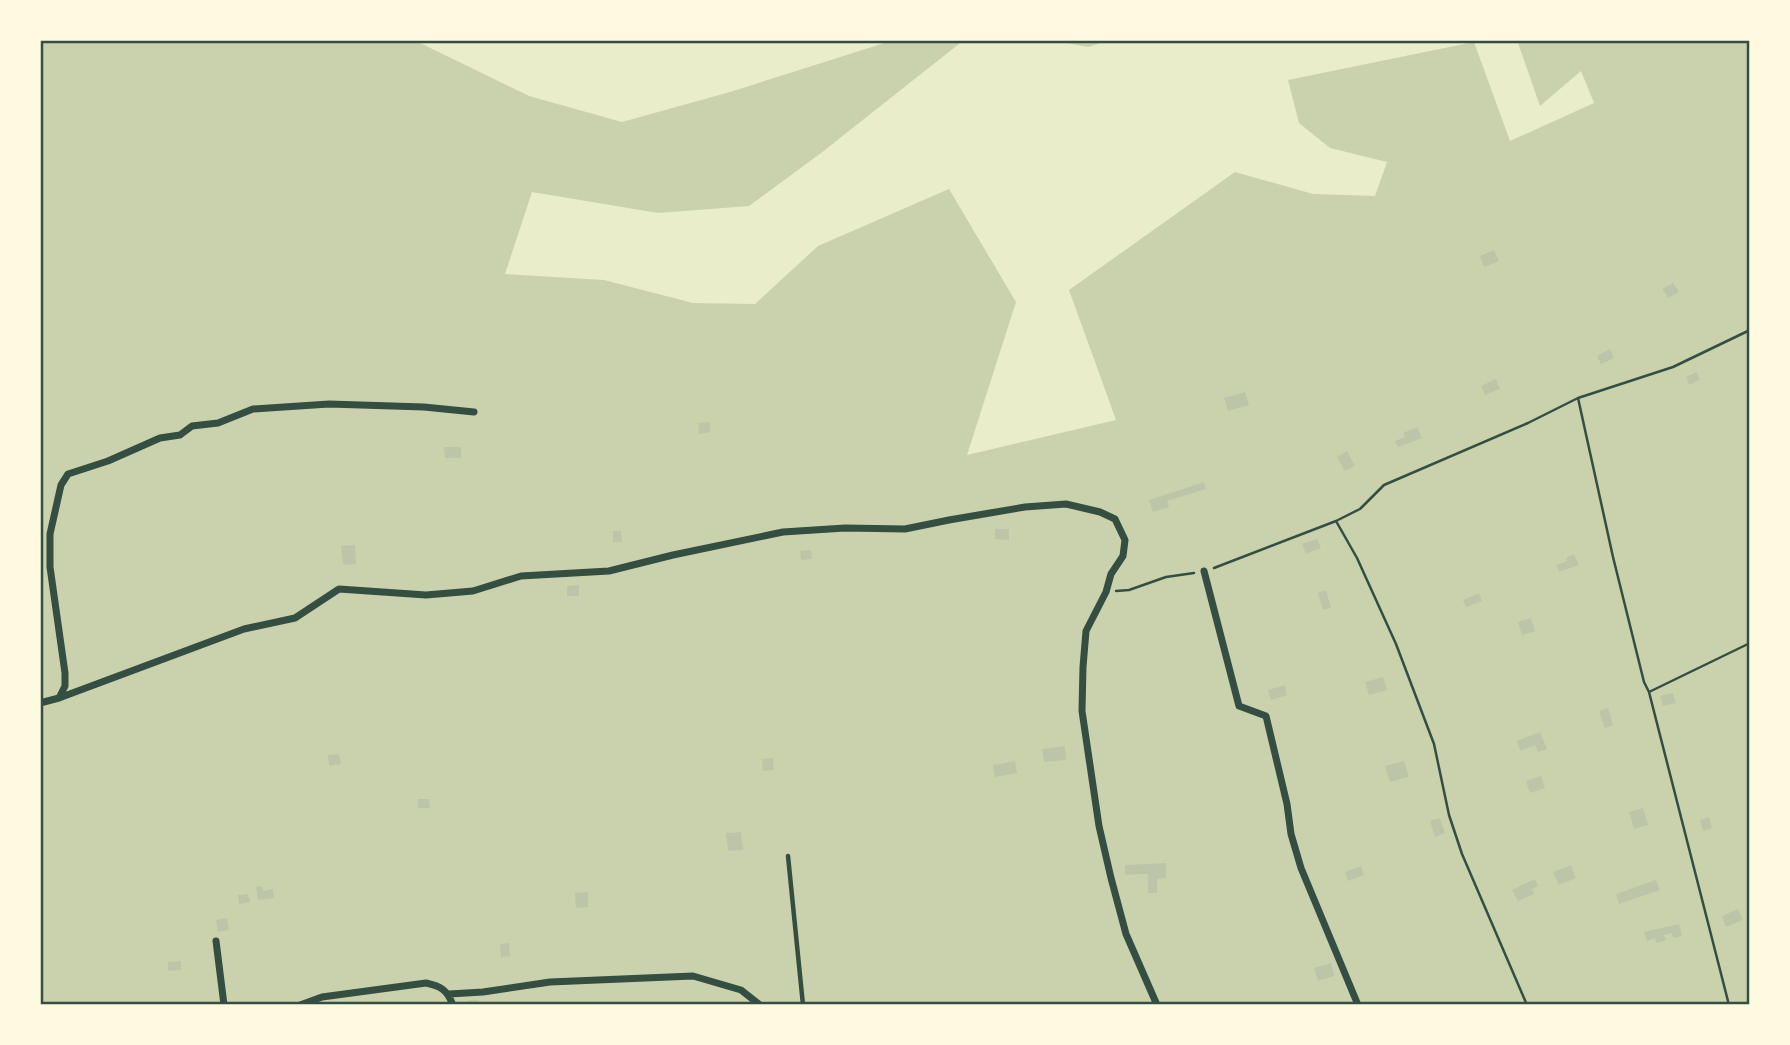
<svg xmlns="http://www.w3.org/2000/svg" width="1790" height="1045" viewBox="0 0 1790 1045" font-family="'Sofia Sans Condensed',sans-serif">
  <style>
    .green { fill: #cad2ad }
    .building { fill: #bcc5a7 }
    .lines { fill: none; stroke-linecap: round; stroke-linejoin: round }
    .path { stroke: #344e41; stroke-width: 2.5 }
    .service { stroke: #344e41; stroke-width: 4.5 }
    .minor { stroke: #344e41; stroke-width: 7 }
    .neatline { fill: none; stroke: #344e41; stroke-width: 2.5 }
  </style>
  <rect width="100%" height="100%" fill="#e9edc9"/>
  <path class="green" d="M40 40H414L529 96 622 122 730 92 894 40H964L821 153 749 206 658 213 532 192 505 274 604 280 693 303 755 304 818 246 949 189 1016 302 967 455 1116 420 1069 290 1235 172 1313 194 1375 196 1387 162 1330 148 1299 123 1288 80 1474 42 1510 141 1594 103 1581 71 1540 106 1517 40H1750V1005H40Z
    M1050 40H1111L1088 47Z"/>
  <path class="building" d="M1494 250 1499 261 1484 267 1480 256Z
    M1673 283 1679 292 1668 298 1662 289Z
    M1610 349 1614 358 1601 364 1597 356Z
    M1697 372 1700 380 1689 385 1686 377Z
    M1496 379 1500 389 1485 395 1481 386Z
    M1245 392 1249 405 1228 411 1224 398Z
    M710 422V432L699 434 698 423Z
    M1417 427 1422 438 1398 447 1395 441 1405 437 1403 433Z
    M444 447H461V458H445Z
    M1347 451 1355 466 1345 471 1337 457Z
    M1204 482 1206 489 1167 501 1169 507 1153 512 1149 500Z
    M995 529H1009V540L995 539Z
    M613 531H621L622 542H613Z
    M1317 539 1321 548 1306 554 1302 544Z
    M355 545 356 564 343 565 341 546Z
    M811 550 812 559 801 560 800 551Z
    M1574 554 1579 565 1559 572 1556 565 1567 561 1566 558Z
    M579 585V596H567V586Z
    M1326 590 1331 608 1323 610 1318 593Z
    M1479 593 1482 601 1466 607 1463 600Z
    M1531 618 1535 631 1522 635 1518 622Z
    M1383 677 1387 690 1369 695 1365 682Z
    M1285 685 1287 695 1271 700 1268 690Z
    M1673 693 1676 703 1663 706 1660 696Z
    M1608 708 1613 725 1605 728 1599 711Z
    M1540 732 1547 749 1538 752 1535 745 1520 751 1517 741Z
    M1065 746 1066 760 1044 762 1042 749Z
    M339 754 341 764 329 766 328 755Z
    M773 758 774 770 763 771 762 759Z
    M1015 761 1017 773 995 777 993 765Z
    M1404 761 1409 777 1390 782 1385 766Z
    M1541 776 1545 788 1530 793 1526 781Z
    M418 799H429L430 808H418Z
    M1643 808 1648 825 1634 829 1629 812Z
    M1709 817 1712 828 1703 831 1700 820Z
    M1440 818 1445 833 1435 837 1430 821Z
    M741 832 743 850 728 851 726 833Z
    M1166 863V878L1157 879V893H1148V874L1125 875V865Z
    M1571 865 1576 878 1559 885 1553 872Z
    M1361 866 1364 875 1348 881 1345 872Z
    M1535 879 1538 886 1532 889 1534 894 1518 901 1512 890Z
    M1656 880 1660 890 1619 904 1616 894Z
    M262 886 263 891 273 889 274 898 258 900 256 887Z
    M588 892V907L576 908 575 893Z
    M248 894 250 902 239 904 238 895Z
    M1738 909 1743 920 1726 927 1722 916Z
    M227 918 229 930 218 932 216 920Z
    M1679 924 1682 936 1673 938 1672 933 1664 935 1666 940 1656 943 1655 938 1647 941 1644 932Z
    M509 943 510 956 501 957 500 944Z
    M181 961V970L168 971V962Z
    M1331 963 1334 976 1318 981 1314 968Z
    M468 1000H479V1005H468Z"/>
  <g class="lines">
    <path class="path" d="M1578 398 1613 557 1644 682 1649 692 1729 1005
      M1336 521 1357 558 1396 644 1434 744 1449 815 1462 854 1527 1005
      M1214 568 1336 521 1360 509 1384 485 1528 423 1578 398 1673 367 1750 330
      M1116 591 1129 590 1166 577 1194 573
      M1649 692 1750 643"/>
    <path class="service" d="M788 856 803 1005"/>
    <path class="minor" d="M1204 571 1239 706 1266 716 1287 804 1291 834 1301 868 1358 1005
      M59 698 65 686V673L50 567V534L61 485 68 474 108 461 160 438 180 435 192 426 218 423 253 409 329 404 424 407 474 412
      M40 703 59 698 244 629 295 618 339 589 426 595 473 591 521 576 609 571 673 555 783 532 845 528 905 529 949 520 1025 507 1066 504 1100 512 1115 519 1125 540 1123 556 1111 574 1106 592 1086 631 1083 667 1082 711 1099 826 1111 878 1126 934 1157 1005
      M216 941 224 1005
      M449 994 483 992 550 982 693 976 741 990 760 1005
      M300 1005 322 997 426 983C441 986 447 990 453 1005"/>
  </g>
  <rect width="1790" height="1045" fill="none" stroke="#fefae0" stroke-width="84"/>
  <rect x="42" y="42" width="1706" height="961" class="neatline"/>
</svg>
